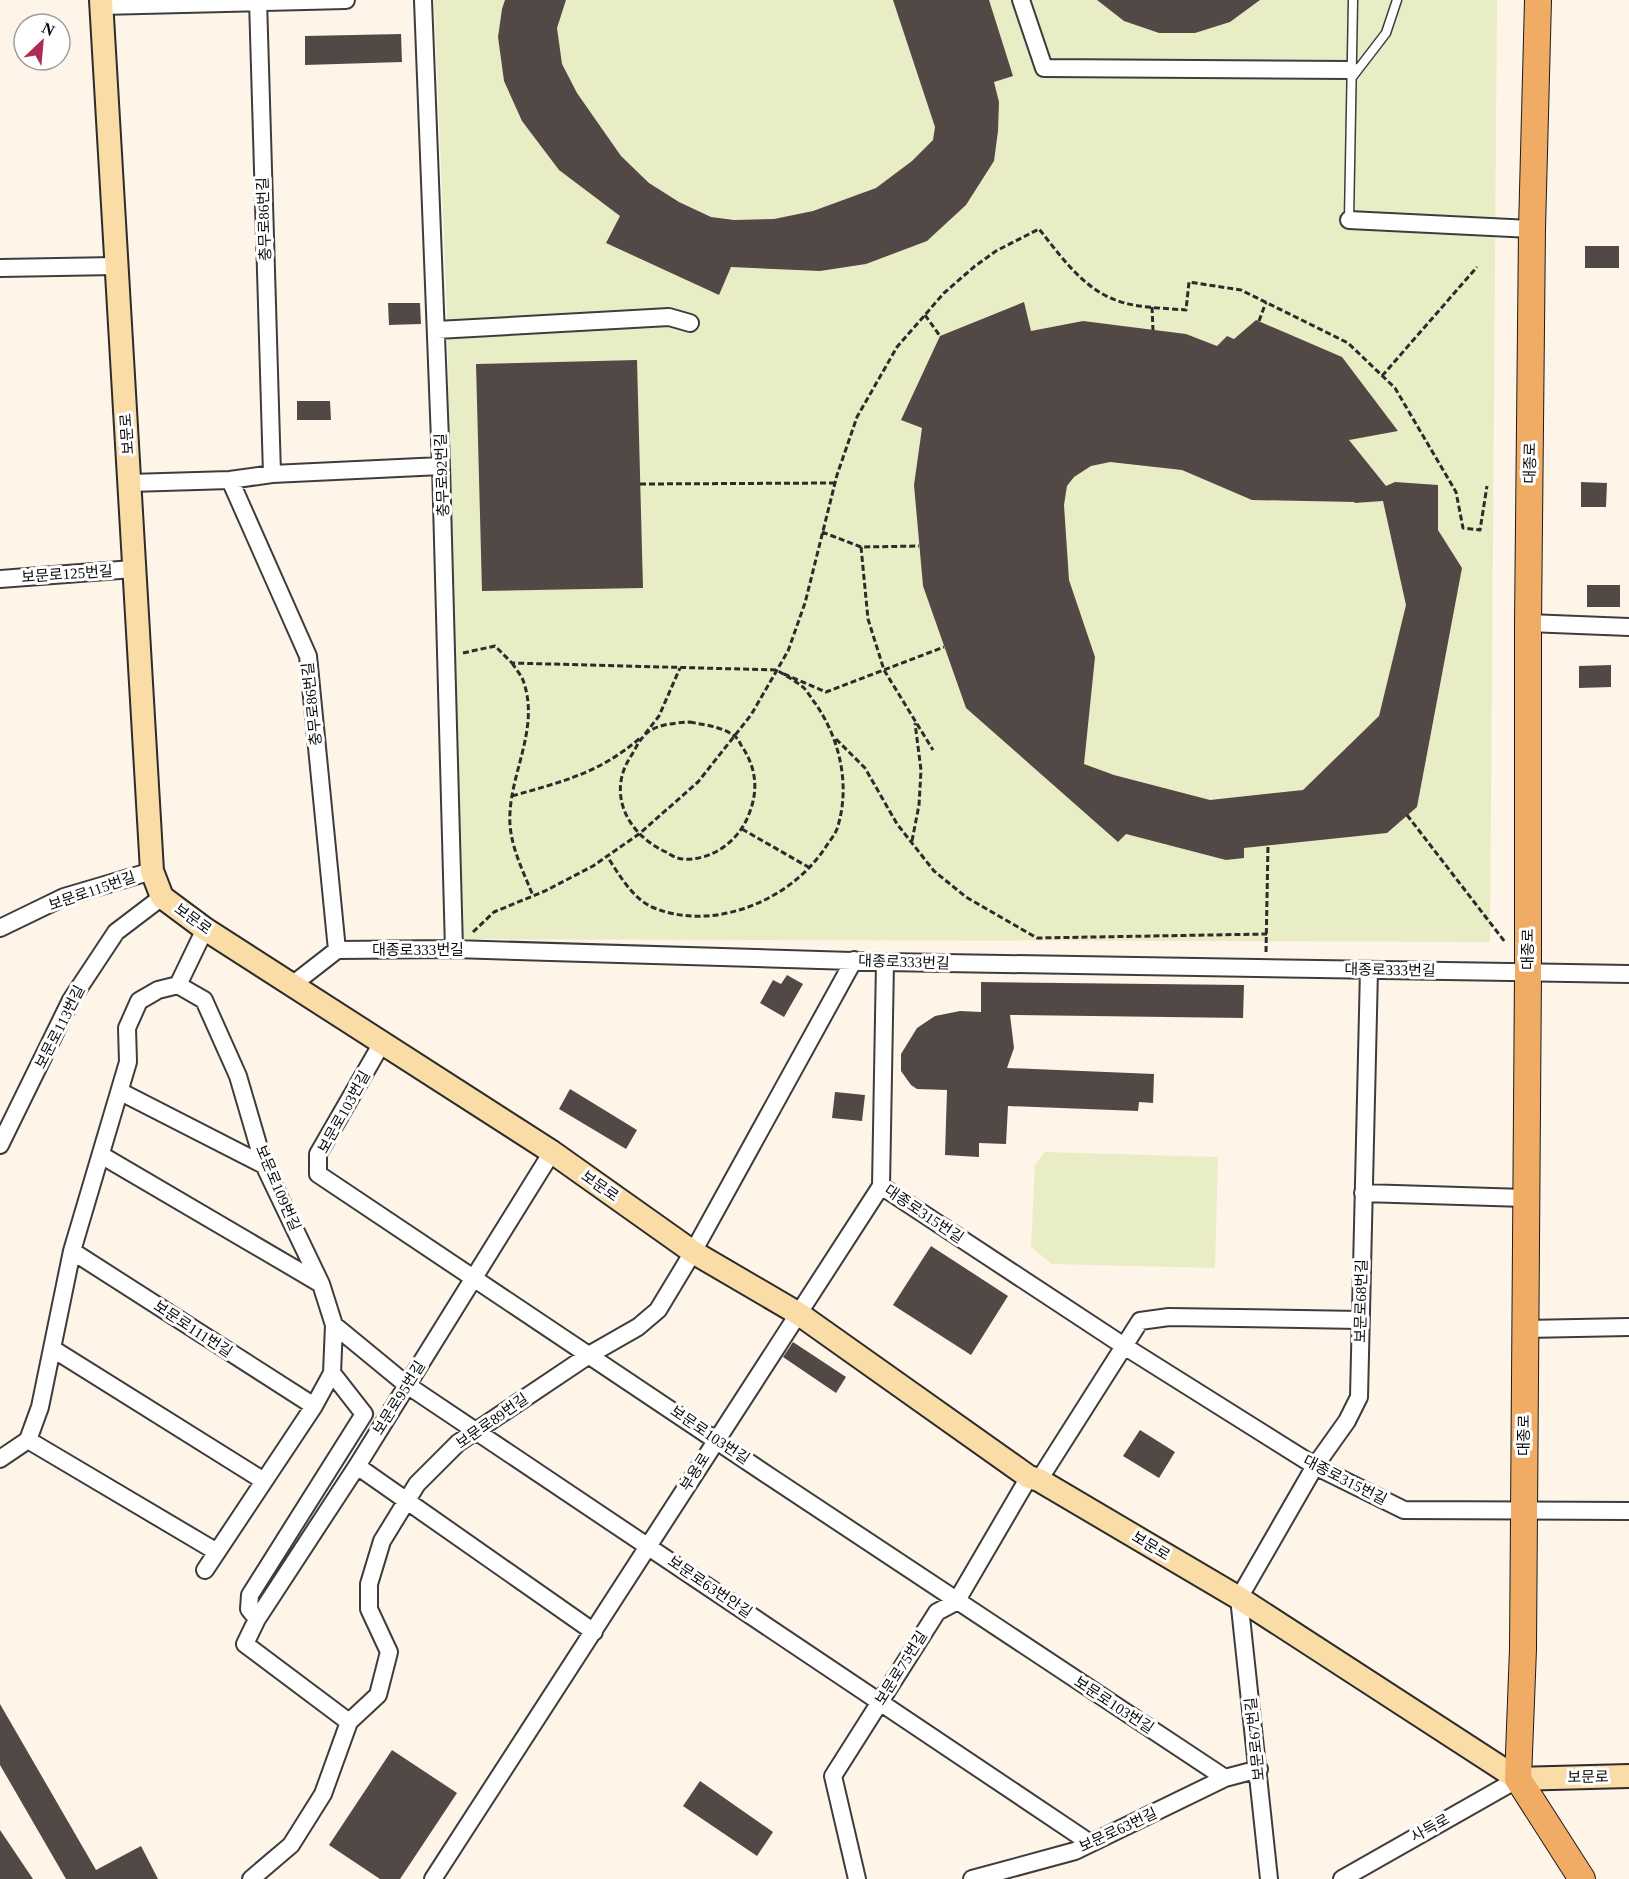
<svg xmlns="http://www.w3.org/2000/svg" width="1629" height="1879" viewBox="0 0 1629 1879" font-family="'Times New Roman','Noto Sans KR',serif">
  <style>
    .pitch { fill: #e9edc6 }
    .building { fill: #524947; fill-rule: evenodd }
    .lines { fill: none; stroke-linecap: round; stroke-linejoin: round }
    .lane-casing { stroke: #3d3d3d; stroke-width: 11 }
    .street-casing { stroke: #3d3d3d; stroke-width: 20 }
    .secondary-casing { stroke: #2c2c2c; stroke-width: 26 }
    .primary-casing { stroke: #1b1b1b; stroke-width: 28 }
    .path { stroke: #2c2c2c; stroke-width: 3; stroke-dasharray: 6 3; stroke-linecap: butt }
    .lane { stroke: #fff; stroke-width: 8 }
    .street { stroke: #fff; stroke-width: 16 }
    .secondary { stroke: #fadca7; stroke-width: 22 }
    .primary { stroke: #f0ac65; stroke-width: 26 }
    .labels { text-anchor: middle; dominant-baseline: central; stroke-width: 6; stroke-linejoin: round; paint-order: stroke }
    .street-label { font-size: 15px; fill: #0a0a0a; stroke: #fff }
  </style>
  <rect width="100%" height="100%" fill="#fef4e8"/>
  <path class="pitch" d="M434 0H1497L1490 942 460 939 447 311Z
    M1045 1152 1218 1157 1215 1268 1052 1264 1031 1247 1035 1165Z"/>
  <path class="building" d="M505 0H566L557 28 562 64 577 93 621 156 649 183 679 202 711 217 734 220 774 219 813 211 876 188 912 161 933 140 935 127 893 0H989L1013 76 994 82 999 102 998 131 994 161 966 205 927 241 866 264 820 271 731 267 719 295 606 243 620 216 559 170 522 121 504 81 498 37 502 9Z
    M1097 0H1260L1230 22 1195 33H1159L1124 21Z
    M401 34 402 62 305 65V36Z
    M1585 246H1619V268H1585Z
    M1024 302 1031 331 1083 321 1186 334 1217 346 1227 336 1234 339 1256 320 1342 357 1398 431 1349 440 1386 486 1395 482 1438 485V530L1462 568 1417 807 1387 833 1244 848V858L1226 860 1126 834 1118 842 966 708 923 586 914 485 922 428 901 420 940 336ZM1110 462 1182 470 1252 500 1355 502 1354 503 1383 501 1406 605 1379 716 1303 790 1210 800 1114 775 1084 764 1095 657 1069 580 1064 505 1067 486 1074 477 1091 466Z
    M388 303H420L421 324 389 325Z
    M637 360 643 588 482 591 476 364Z
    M297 401H330L331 420H297Z
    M1581 482 1607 483 1606 507H1581Z
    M1587 585H1620V607H1587Z
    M1611 665V687L1579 688V666Z
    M787 975 803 984 784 1017 760 1003 773 980 781 984Z
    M981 982 1244 985 1243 1018 1010 1015 1014 1048 1007 1068 1154 1074 1153 1103 1139 1102 1138 1111 1008 1106 1006 1144 979 1143V1157L945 1155 947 1090 917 1089 911 1085 901 1071V1054L917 1028 935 1016 960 1011 981 1012Z
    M570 1089 637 1130 626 1149 559 1109Z
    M835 1092 865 1095 862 1121 832 1118Z
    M931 1246 1008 1296 971 1355 893 1305Z
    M793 1342 846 1377 836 1393 783 1357Z
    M1140 1430 1175 1452 1159 1478 1123 1456Z
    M0 1704 96 1870 141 1846 158 1879H66L0 1765Z
    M392 1750 457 1793 400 1879H380L329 1845Z
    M700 1781 773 1832 757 1856 683 1806Z
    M0 1830 33 1879H0Z"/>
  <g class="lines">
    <g class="lane-casing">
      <path id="lane" d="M1353 76 1386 33 1397 0
        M1349 220 1353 0"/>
    </g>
    <g class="street-casing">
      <path id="street" d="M258 0 272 474
        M423 0 441 466 454 949
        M1021 0 1044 68 1351 70
        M101 6 346 0
        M1349 220 1532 229
        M0 268 116 266
        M437 330 669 317 690 323
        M230 480 308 656 337 950
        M130 483 230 480 272 474 441 466
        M0 579 133 569
        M1528 623 1629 627
        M0 928 64 897 152 871
        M885 962 881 1186 1124 1346 1315 1466 1404 1510 1629 1511
        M178 985 204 1000 238 1076 264 1165 321 1284 334 1325 332 1373 314 1406 205 1570
        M292 985 337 950 454 949 885 962 1629 974
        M382 1043 318 1154V1174C620 1376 921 1579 1225 1778
        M121 1092 264 1165
        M0 1145 71 1000 116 932 162 897
        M101 1155 321 1284
        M1363 1193 1525 1198
        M72 1251 314 1406
        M334 1325 407 1385 1090 1843
        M1525 1329 1629 1327
        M53 1349 264 1481
        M28 1440 217 1552
        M0 1459 28 1440 40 1407 72 1251 128 1062 127 1028 139 1001 158 990 178 985 205 929
        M357 1466 594 1632
        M1039 1480 1140 1321 1169 1317 1361 1320
        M257 1619 249 1609 250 1595 364 1414 332 1373
        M349 1722 245 1644 257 1619 357 1466 552 1152
        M251 1879 291 1845 323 1794 349 1722 378 1695 389 1652 369 1609V1584L382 1541 417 1484 458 1443 589 1355 638 1327 658 1310 693 1252 854 960
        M433 1879 881 1186
        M857 1879 833 1776 937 1612 956 1602 1029 1477
        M972 1879 1075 1851 1225 1778 1259 1769
        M1269 1879 1239 1598 1315 1466 1347 1421 1359 1397 1369 970
        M1342 1879 1518 1779"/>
    </g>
    <g class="secondary-casing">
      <path id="secondary" d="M101 0 152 871 162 897 205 929 552 1152 693 1252 799 1314 1029 1477 1039 1480 1239 1598 1518 1779 1629 1776"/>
    </g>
    <g class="primary-casing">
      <path id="primary" d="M1538 0 1532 229 1528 623V972L1523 1649 1518 1779 1582 1879"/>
    </g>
    <path class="path" d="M1152 307 1153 330
      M925 315 940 336
      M1259 321 1266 302
      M1382 376 1477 267
      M640 484 835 483
      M822 532 861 547 919 546
      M861 547 868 619 884 670 933 750
      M463 653 495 646 512 663 777 670C786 676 796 681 804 688 808 692 811 698 815 703 840 739 851 786 837 829 834 836 829 842 825 848 790 901 712 933 652 907 632 898 618 873 607 856
      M512 663C516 669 522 676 524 683 540 732 507 777 510 825 512 850 524 873 533 896
      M784 674 826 692 944 647
      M690 722C704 725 720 726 733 735 737 737 739 741 741 745 756 767 759 789 749 814 739 841 712 861 683 859 677 859 671 855 666 852 628 835 606 794 631 756 635 750 638 742 643 737 653 724 675 723 690 722Z
      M645 734 659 716 680 668
      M836 739 865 768 897 824 934 871 966 897 1037 938 1267 934
      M512 796C561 782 600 773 640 738
      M1407 815 1505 942
      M742 829 810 868
      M912 841 919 805 921 770 915 723
      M473 932 494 912 545 891 593 866 639 834 698 782 751 715 788 651 805 603 837 475 857 417 897 347 944 293 975 266 996 251 1039 229C1060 255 1081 286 1113 299 1133 308 1164 308 1186 310L1189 282 1241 290 1348 343 1395 388 1456 492 1463 528 1480 530 1487 486
      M1266 952 1268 845"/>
    <use href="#lane" class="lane"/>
    <use href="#street" class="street"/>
    <use href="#secondary" class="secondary"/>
    <use href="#primary" class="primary"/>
  </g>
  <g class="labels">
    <g class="street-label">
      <text transform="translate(264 219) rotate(-92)">충무로86번길</text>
      <text transform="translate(127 434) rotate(-94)">보문로</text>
      <text transform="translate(1530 463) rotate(-89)">대종로</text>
      <text transform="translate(442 475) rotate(-92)">충무로92번길</text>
      <text transform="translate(67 574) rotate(-4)">보문로125번길</text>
      <text transform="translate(312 704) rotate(-96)">충무로86번길</text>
      <text transform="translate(92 891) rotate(-19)">보문로115번길</text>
      <text transform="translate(193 919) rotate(36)">보문로</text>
      <text transform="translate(1528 949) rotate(-90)">대종로</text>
      <text x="418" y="950">대종로333번길</text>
      <text transform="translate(904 962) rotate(2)">대종로333번길</text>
      <text transform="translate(1390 970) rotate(1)">대종로333번길</text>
      <text transform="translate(60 1027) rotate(-63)">보문로113번길</text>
      <text transform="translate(344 1112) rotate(-61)">보문로103번길</text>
      <text transform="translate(600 1186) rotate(35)">보문로</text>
      <text transform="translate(278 1188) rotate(67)">보문로109번길</text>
      <text transform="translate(924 1214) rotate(34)">대종로315번길</text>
      <text transform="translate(1361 1301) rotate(-89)">보문로68번길</text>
      <text transform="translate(193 1329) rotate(33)">보문로111번길</text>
      <text transform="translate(399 1398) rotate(-58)">보문로95번길</text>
      <text transform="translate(492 1421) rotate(-35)">보문로89번길</text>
      <text transform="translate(710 1435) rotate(34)">보문로103번길</text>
      <text transform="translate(1524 1435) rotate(-90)">대종로</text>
      <text transform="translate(695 1472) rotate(-58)">부용로</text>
      <text transform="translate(1345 1480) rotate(27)">대종로315번길</text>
      <text transform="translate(1151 1546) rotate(31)">보문로</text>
      <text transform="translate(710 1587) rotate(34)">보문로63번안길</text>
      <text transform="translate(901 1668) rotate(-58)">보문로75번길</text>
      <text transform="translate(1114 1705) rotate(33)">보문로103번길</text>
      <text transform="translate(1255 1739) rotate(-96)">보문로67번길</text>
      <text transform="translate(1588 1777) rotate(-1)">보문로</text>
      <text transform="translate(1430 1828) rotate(-29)">사득로</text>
      <text transform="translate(1118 1830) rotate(-25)">보문로63번길</text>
    </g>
  </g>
  <g transform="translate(42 42) rotate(26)"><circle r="28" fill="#ffffff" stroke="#9d9d9d" stroke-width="1.5"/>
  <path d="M0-4.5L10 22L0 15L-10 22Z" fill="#b02b53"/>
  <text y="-9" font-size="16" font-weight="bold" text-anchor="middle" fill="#0a0a0a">N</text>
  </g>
</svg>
